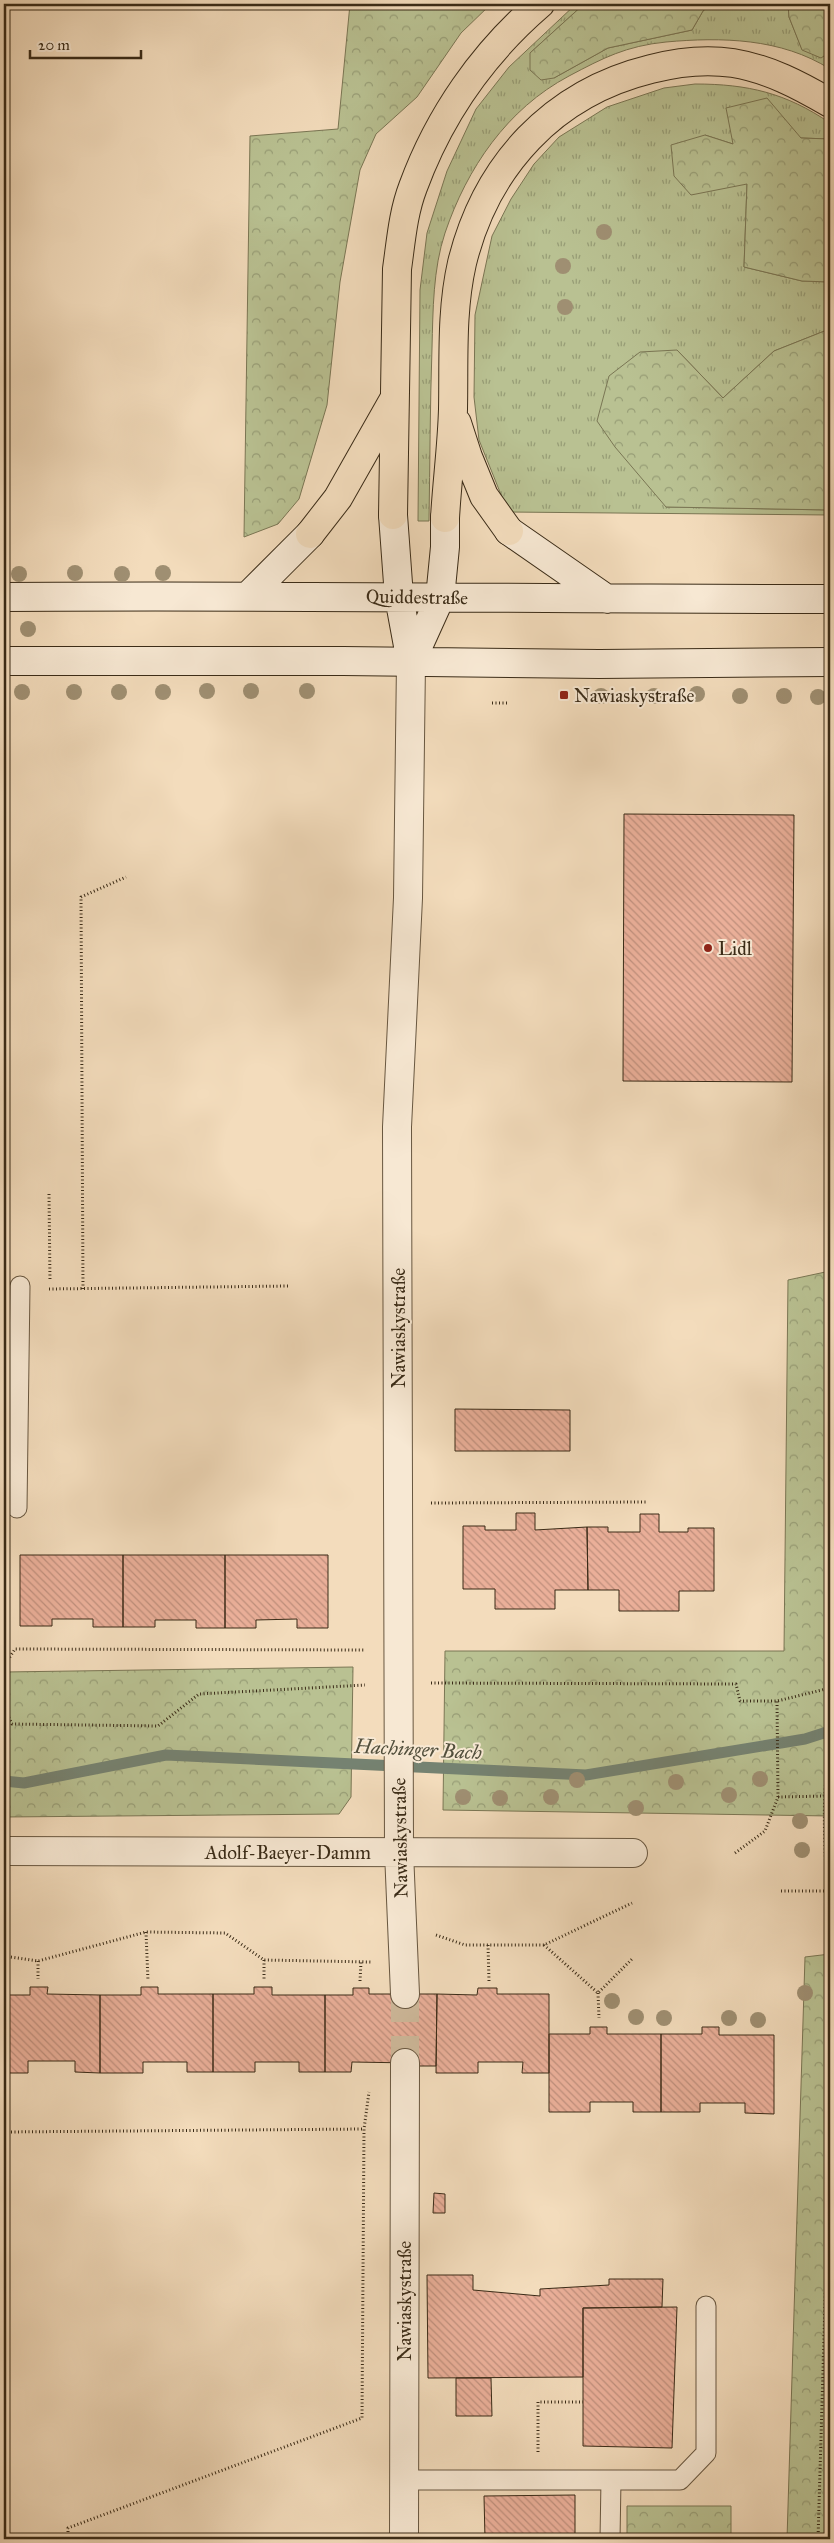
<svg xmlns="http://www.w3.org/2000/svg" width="834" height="2543" viewBox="0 0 834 2543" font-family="'IM FELL Great Primer',serif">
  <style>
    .grass { fill: url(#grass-tufts); stroke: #7a7654 }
    .forest { fill: url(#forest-crowns); stroke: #7a7654 }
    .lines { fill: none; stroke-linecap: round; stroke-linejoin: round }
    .stream { stroke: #758271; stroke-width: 11 }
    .building { fill: url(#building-back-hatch); stroke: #3a2b17 }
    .street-tunnel { stroke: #ceb99b; stroke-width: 28; stroke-dasharray: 28 14; stroke-linecap: butt }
    .lane-casing { stroke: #685740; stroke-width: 21 }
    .street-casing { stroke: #685740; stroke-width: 30 }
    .secondary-casing { stroke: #3a2b17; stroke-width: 30 }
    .highway-casing { stroke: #3a2b17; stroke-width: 30 }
    .path { stroke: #3a2b17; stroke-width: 3; stroke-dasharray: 1 2.5; stroke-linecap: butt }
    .lane { stroke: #f7e8d3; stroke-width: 19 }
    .street { stroke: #f7e8d3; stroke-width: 28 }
    .secondary { stroke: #f7e8d3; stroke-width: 28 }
    .highway { stroke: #f3dcbc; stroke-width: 28 }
    .tree { fill: #9f8f72 }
    .poi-dot { fill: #8f2418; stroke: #f7e8d3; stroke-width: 2 }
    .labels { text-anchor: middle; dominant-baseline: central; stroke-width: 4; stroke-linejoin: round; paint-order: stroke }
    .street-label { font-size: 19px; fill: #3a2b17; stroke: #f7e8d3 }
    .poi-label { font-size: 19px; fill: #3a2b17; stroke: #f7e8d3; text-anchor: start }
    .water-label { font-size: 20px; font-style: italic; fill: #524f3c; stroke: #f7e8d3 }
  </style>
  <defs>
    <pattern id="grass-tufts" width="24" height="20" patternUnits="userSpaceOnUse" patternTransform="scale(1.25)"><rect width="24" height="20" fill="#b9c192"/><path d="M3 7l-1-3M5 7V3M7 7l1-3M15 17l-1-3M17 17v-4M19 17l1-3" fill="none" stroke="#979d76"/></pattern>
    <pattern id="forest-crowns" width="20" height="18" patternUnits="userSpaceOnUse" patternTransform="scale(1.25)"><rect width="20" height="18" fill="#b9c192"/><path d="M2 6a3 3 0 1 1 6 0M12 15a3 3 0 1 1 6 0" fill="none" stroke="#979d76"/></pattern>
    <pattern id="building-back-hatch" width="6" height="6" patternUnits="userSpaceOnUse" patternTransform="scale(1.25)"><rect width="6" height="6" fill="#eaaf99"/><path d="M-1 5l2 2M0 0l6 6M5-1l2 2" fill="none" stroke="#bf8f7c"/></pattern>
  </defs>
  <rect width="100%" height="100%" fill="#f3dcbc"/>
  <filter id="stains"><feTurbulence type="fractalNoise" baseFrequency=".004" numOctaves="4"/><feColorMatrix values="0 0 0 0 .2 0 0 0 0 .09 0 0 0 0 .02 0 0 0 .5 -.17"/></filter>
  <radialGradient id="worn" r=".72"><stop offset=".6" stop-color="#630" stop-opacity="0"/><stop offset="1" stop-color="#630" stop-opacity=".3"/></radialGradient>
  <path class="grass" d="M576 4H584L530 53 554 78 608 48 692 30 703 11 711 4H788L789 17 802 49 825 56 830 52V69C781 38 721 37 666 42 626 46 603 58 569 76 507 109 467 168 445 233 433 269 433 310 432 348 430 405 430 463 429 521H418L420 290 427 233 447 171 476 109 509 67Z
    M695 84C748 84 786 93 830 123V139L801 138 733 144 705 135 747 184 744 267 802 281 830 282V331L827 330 774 351 723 398 677 350 666 507 830 510V515L508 512 479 440 474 397 475 315 492 236 511 199 534 164 559 137 607 107 664 88Z"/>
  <path class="forest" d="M350 4H491L461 33 417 97 376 134 360 170 340 282 327 405 299 499 278 524 244 537 250 136 338 129Z
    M584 4H711L703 11 692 30 608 48 554 78 541 80 530 70V53Z
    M788 4H830V52L821 58 802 50 789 17Z
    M767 98 801 138 830 139V282L802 281 744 267 747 184 691 195 674 176 671 145 705 135 733 144 726 108Z
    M827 330 830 331V510L666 507 615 447 597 421 609 376 640 352 677 350 723 398 774 351Z
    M830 1271V1816L443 1810 445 1651H784L788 1280Z
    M353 1667 351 1797 339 1814 4 1817V1672Z
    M830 1954V2539H787L805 1957Z
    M627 2506H731V2539H627Z"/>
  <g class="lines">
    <path class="stream" d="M4 1781 24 1783 166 1755 586 1775 805 1739 830 1731"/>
  </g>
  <path class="building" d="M624 814 794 815 792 1082 623 1081Z
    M455 1409 570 1410V1451H455Z
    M516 1513H535V1530L587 1527 588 1590H555V1609H495V1589H463V1526H485V1530H516Z
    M640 1514H659V1532H688V1528H714V1591H679V1611H619V1590H588L587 1527H608V1532H640Z
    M20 1555H123V1627H93V1619H52V1626H20Z
    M123 1555H225V1628H196V1620H155V1627H123Z
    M225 1555H328V1628H297V1619L256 1620V1628H225Z
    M30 1987H48L47 1994 100 1995V2073L75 2072V2061H28V2073H4V1995H30Z
    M141 1987H158V1994H213V2072H187V2062H143V2073H100V1995H141Z
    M254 1987H272V1995H325V2072H299V2062H255V2072H213V1994H254Z
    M353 1988H369V1994H437L436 2066H411V2063L352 2062 351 2072H325V1995H353Z
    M478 1988H497V1994H549V2073H522L523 2062H478V2073H436L437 1994 477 1995Z
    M590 2027H607V2034H661V2112H633V2102H590V2112H549V2034H590Z
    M702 2027H719V2035H774V2114L745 2113V2103H700V2112H661V2034H702Z
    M434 2193 445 2194V2213H433Z
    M427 2275H473V2290L540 2296V2289L609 2285V2279H663L662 2307 583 2308V2377L428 2378Z
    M677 2307 672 2448 583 2446V2308Z
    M456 2378H491L492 2416H456Z
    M575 2495V2539H485L484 2496Z"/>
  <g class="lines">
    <path class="street-tunnel" d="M405 1994V2063"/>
    <g class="lane-casing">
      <path id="lane" d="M17 1508 20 1286
        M404 2480H680L706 2453V2306
        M610 2539 611 2480"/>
    </g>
    <g class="street-casing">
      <path id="street" d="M4 1851 633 1853
        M405 1994 399 1852 397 1127 408 898 411 662
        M404 2539 405 2063"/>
    </g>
    <g class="secondary-casing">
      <path id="secondary" d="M393 515 399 597 411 662
        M509 531 607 599
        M249 595 310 534
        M4 597C279 595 555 599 830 599
        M4 661H343L599 664 830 662
        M411 662 440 598 445 547V518"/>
    </g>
    <g class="highway-casing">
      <path id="highway" d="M457 423 468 457 484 496 509 531
        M393 515 397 269C401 241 403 213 413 187 439 116 483 53 540 4
        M445 518C447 482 452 446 453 409 454 360 451 311 462 263 486 165 553 93 651 69 678 62 706 59 733 63 769 69 799 85 830 103
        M310 534 338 498 393 401"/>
    </g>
    <path class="path" d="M492 703H508
      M49 1194 50 1281
      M49 1289 288 1286
      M83 1289 81 897 126 877
      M431 1503 648 1502
      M4 1666 15 1649 365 1650
      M431 1683 736 1684 740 1701H777L830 1688
      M4 1708 12 1724 158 1726 199 1694 365 1685
      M830 1765C819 1779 827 1899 830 1923
      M778 1797 825 1796
      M735 1853 765 1831 778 1797 777 1701
      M781 1891H826
      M146 1932 148 1981
      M436 1935 465 1945H544L632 1903
      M488 1945 489 1981
      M544 1945 598 1993 632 1959
      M4 1956 38 1961 146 1932 225 1933 264 1960 371 1962
      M264 1960V1980
      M38 1961V1979
      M360 1981 361 1962
      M598 1993 599 2018
      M4 2132 364 2129
      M538 2452V2402H583
      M68 2539V2528L362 2418 364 2129 369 2092
      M818 2539 830 2135"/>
    <use href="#lane" class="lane"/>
    <use href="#street" class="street"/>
    <use href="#secondary" class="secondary"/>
    <use href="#highway" class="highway"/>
  </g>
  <g class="tree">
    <circle cx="604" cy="232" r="8"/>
    <circle cx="563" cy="266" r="8"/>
    <circle cx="565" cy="307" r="8"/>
    <circle cx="75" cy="573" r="8"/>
    <circle cx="163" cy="573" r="8"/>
    <circle cx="19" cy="574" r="8"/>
    <circle cx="122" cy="574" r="8"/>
    <circle cx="28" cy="629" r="8"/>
    <circle cx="207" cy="691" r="8"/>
    <circle cx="251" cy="691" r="8"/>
    <circle cx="307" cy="691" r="8"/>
    <circle cx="22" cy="692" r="8"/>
    <circle cx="74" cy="692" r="8"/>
    <circle cx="119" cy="692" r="8"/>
    <circle cx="163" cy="692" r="8"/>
    <circle cx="697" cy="694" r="8"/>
    <circle cx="601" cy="696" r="8"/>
    <circle cx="654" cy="696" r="8"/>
    <circle cx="740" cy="696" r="8"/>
    <circle cx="784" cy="696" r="8"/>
    <circle cx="818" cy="697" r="8"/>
    <circle cx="760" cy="1779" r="8"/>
    <circle cx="577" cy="1780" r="8"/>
    <circle cx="676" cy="1782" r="8"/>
    <circle cx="729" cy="1795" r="8"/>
    <circle cx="463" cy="1797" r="8"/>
    <circle cx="551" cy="1797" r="8"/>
    <circle cx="500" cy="1798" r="8"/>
    <circle cx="636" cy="1808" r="8"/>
    <circle cx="800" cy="1821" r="8"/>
    <circle cx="802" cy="1850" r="8"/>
    <circle cx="805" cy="1993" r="8"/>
    <circle cx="612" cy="2001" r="8"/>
    <circle cx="636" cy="2017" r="8"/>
    <circle cx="664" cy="2018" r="8"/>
    <circle cx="729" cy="2018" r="8"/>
    <circle cx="758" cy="2020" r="8"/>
  </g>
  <g class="poi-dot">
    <rect x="559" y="690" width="10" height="10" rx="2.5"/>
    <circle cx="708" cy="948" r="5"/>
  </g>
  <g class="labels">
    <g class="street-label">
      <text transform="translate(417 597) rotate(1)">Quiddestraße</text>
      <text transform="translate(398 1328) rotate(-90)">Nawiaskystraße</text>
      <text transform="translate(400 1838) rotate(-91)">Nawiaskystraße</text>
      <text x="288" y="1852">Adolf-Baeyer-Damm</text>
      <text transform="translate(404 2301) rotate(-90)">Nawiaskystraße</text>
    </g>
    <g class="poi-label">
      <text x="574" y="695">Nawiaskystraße</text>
      <text x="718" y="948">Lidl</text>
    </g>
    <g class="water-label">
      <text transform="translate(418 1749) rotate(3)">Hachinger Bach</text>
    </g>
  </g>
  <rect width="834" height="2543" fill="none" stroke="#f3dcbc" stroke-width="20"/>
  <rect x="5" y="5" width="824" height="2533" fill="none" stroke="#3a2b17" stroke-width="2.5"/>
  <rect x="10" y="10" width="814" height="2523" fill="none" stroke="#3a2b17"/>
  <path d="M30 50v8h111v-8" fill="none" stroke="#3a2b17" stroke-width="2.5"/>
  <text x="38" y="50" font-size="15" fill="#3a2b17" stroke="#f7e8d3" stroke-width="4" paint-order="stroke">20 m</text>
  <rect width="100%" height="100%" filter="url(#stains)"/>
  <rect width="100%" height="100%" fill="url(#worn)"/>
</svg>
